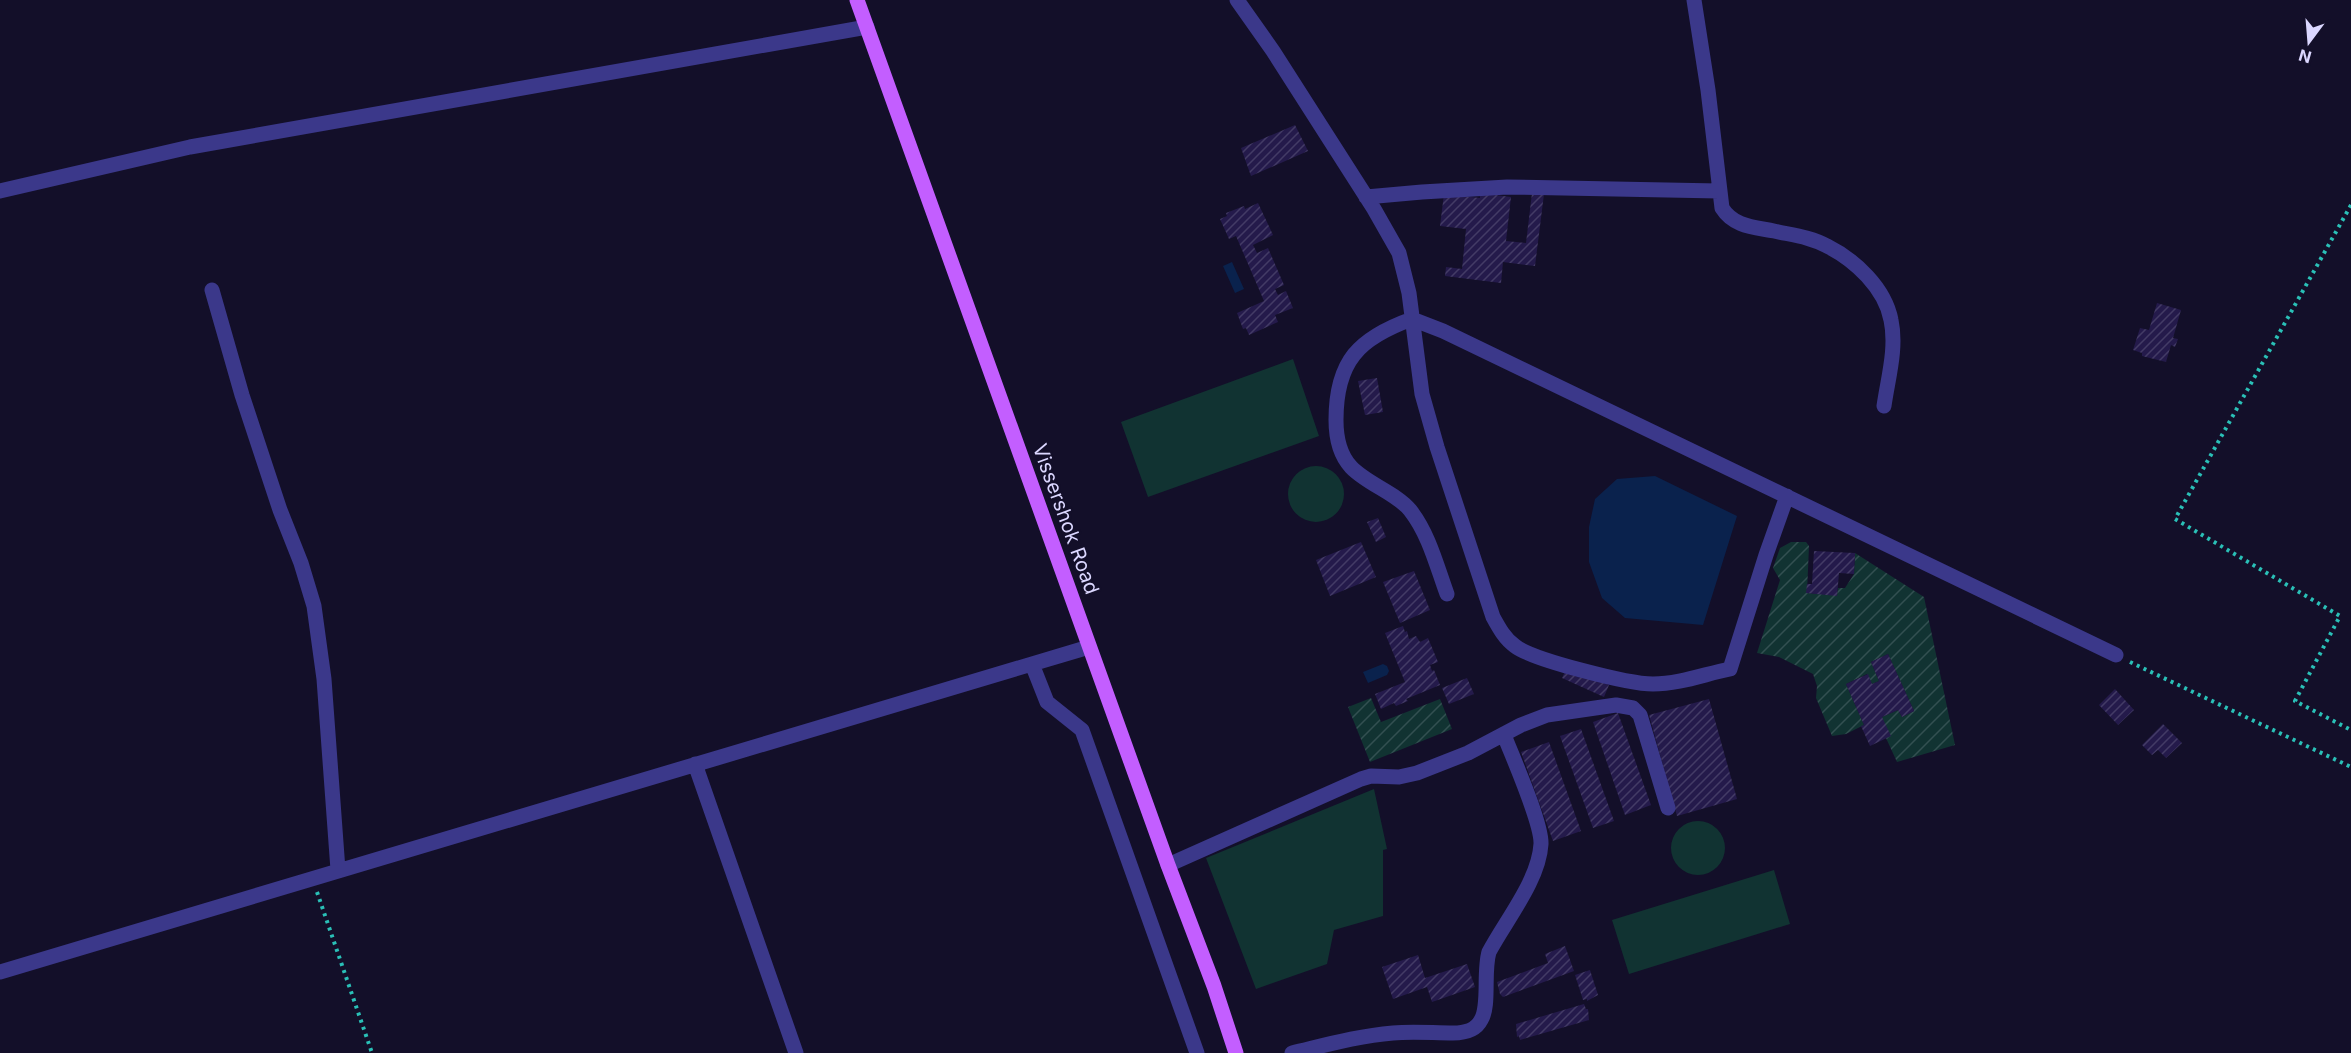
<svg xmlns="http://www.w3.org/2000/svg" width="2351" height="1053" viewBox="0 0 2351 1053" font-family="Inter,sans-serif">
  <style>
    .park { fill: #113332 }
    .garden { fill: url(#garden-furrows) }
    .water { fill: #0a224d }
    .building { fill: url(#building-hatch) }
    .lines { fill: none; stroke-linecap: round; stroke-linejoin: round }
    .path { stroke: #2ac0b7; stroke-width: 4; stroke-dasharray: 3 4.5; stroke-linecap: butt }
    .minor { stroke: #3b388a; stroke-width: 15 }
    .major { stroke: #c35eff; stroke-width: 15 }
    .labels { text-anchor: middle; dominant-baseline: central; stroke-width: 4.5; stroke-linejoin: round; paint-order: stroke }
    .street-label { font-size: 20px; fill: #dbd7ff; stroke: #130f29 }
  </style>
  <defs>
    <pattern id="garden-furrows" width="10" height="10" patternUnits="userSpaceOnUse" patternTransform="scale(1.5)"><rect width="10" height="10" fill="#113332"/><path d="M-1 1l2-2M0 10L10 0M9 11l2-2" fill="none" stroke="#335051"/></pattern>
    <pattern id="building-hatch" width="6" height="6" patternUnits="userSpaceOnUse" patternTransform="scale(1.5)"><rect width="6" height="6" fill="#241a4b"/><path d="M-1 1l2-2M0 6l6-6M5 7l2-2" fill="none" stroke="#433b66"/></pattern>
  </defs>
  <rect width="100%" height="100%" fill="#130f29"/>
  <path class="park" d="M1293 359 1319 436 1148 497 1121 422Z
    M1288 494a28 28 0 1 1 56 0a28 28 0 1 1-56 0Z
    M1374 789 1387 849 1383 850V916L1334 930 1327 964 1256 989 1206 858Z
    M1671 848a27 27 0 1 1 54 0a27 27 0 1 1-54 0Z
    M1774 870 1790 924 1629 974 1612 920Z"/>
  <path class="garden" d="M1791 542H1806L1809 546 1807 593 1837 595 1838 588H1845L1854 574 1855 553 1924 597 1955 745 1897 762 1886 738 1882 717 1898 710 1902 717 1914 711 1888 654 1871 662 1879 681 1872 684 1867 674 1846 684 1864 725 1846 734 1832 736 1816 698 1817 686 1813 674 1779 657 1757 653 1780 580 1773 568 1780 548Z
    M1371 698 1381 722 1440 699 1452 729 1370 762 1348 707Z"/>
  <path class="water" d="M1232 262 1244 289 1235 293 1223 266Z
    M1655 476 1737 516 1703 625 1625 618 1602 598 1589 562V527L1595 499 1617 479Z
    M1383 664 1387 666 1389 671 1387 675 1368 683 1363 672Z"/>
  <path class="building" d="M1295 125 1308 151 1251 176 1241 148Z
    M1480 193 1511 197 1506 241 1526 243 1532 193 1544 194 1535 266 1503 262 1501 283 1445 276 1446 267 1462 269 1466 229 1440 226 1444 194 1480 198Z
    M1258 203 1273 235 1253 245 1257 253 1268 248 1284 285 1275 289 1278 295 1286 291 1293 308 1275 315 1278 322 1249 335 1246 328 1243 329 1237 313 1264 301 1236 236 1229 239 1220 219 1227 216 1226 213 1244 206 1245 209Z
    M2157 303 2181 310 2173 338 2178 339 2175 347 2171 345 2166 362 2142 356V353L2133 350 2140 328 2149 330Z
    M1377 378 1383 412 1365 415 1358 381Z
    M1378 518 1386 537 1376 542 1367 522Z
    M1361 542 1376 577 1330 596 1316 560Z
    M1814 551 1855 553 1854 574 1839 573 1837 596 1806 593 1807 584H1812Z
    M1414 571 1430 610 1400 623 1383 582Z
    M1403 626 1405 632 1407 631 1409 639 1416 636 1420 642 1428 638 1438 662 1430 665 1432 671 1434 670 1440 685 1406 699 1408 701 1396 706 1394 703 1381 709 1375 694 1405 682 1385 633Z
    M1888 654 1914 711 1902 717 1898 710 1882 717 1891 736 1870 746 1861 726 1864 725 1846 684 1868 674 1872 684 1879 681 1871 662Z
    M1567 667 1609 685 1604 697 1562 678Z
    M1467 678 1474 694 1449 704 1442 688Z
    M2115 689 2134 710 2118 725 2099 705Z
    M1709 699 1737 799 1677 816 1649 715Z
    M1618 713 1651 805 1625 815 1593 722Z
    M2163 724 2182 743 2166 758 2158 750 2152 755 2142 745Z
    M1581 729 1614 821 1593 828 1560 736Z
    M1549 742 1581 831 1553 841 1521 752Z
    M1565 946 1574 971 1503 997 1500 994 1497 982 1548 963 1545 954Z
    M1418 955 1425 978 1467 964 1475 987 1432 1002 1427 987 1393 999 1382 967Z
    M1590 970 1598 995 1587 1001V999L1583 1000 1575 975Z
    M1584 1004 1586 1009H1588L1589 1020 1520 1040 1519 1036 1517 1037 1516 1024Z"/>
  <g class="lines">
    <path class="path" d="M2351 205 2175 519 2340 616 2295 701 2351 730
      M2130 662 2351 767
      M317 892 372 1053"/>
    <path class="minor" d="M1237 0 1273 51 1374 209 1399 253 1409 293 1422 394 1437 447 1493 617C1499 628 1505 639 1515 646 1533 660 1629 684 1653 684 1679 684 1705 674 1730 669L1766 555 1787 496
      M1694 0 1708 90 1722 208C1734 227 1754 227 1774 231 1792 235 1811 237 1827 246 1855 260 1885 288 1891 320 1897 348 1888 378 1884 406
      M0 191 190 147 867 27
      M1366 197 1422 192 1507 187 1719 191
      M212 290 242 395 280 510 301 563 314 606 324 679 338 870
      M1447 594C1437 567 1429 534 1410 510 1396 493 1367 484 1351 467 1339 454 1336 436 1336 420 1336 361 1359 338 1412 319L1443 331 2116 655
      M1032 664 1047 702 1082 730 1197 1053
      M695 764 796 1053
      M1168 865 1361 779 1371 776 1399 777 1417 773 1468 753 1521 725 1547 715 1616 705 1633 708 1640 715 1668 808
      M0 972 1089 647
      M1292 1053C1326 1045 1358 1036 1393 1033 1412 1031 1433 1033 1453 1033 1464 1033 1476 1030 1481 1020 1490 1006 1483 972 1489 952 1506 920 1539 880 1541 844 1542 823 1513 758 1504 735"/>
    <path class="major" d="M857 0 1168 865 1214 986 1236 1053"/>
  </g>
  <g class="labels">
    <g class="street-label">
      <text transform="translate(1066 519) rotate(70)">Vissershok Road</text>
    </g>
  </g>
  <g transform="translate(2309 42) rotate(196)" stroke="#130f29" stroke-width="4.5" paint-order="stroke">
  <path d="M0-4.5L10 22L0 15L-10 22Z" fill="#dbd7ff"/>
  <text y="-9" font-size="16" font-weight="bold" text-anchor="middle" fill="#dbd7ff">N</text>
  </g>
</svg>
